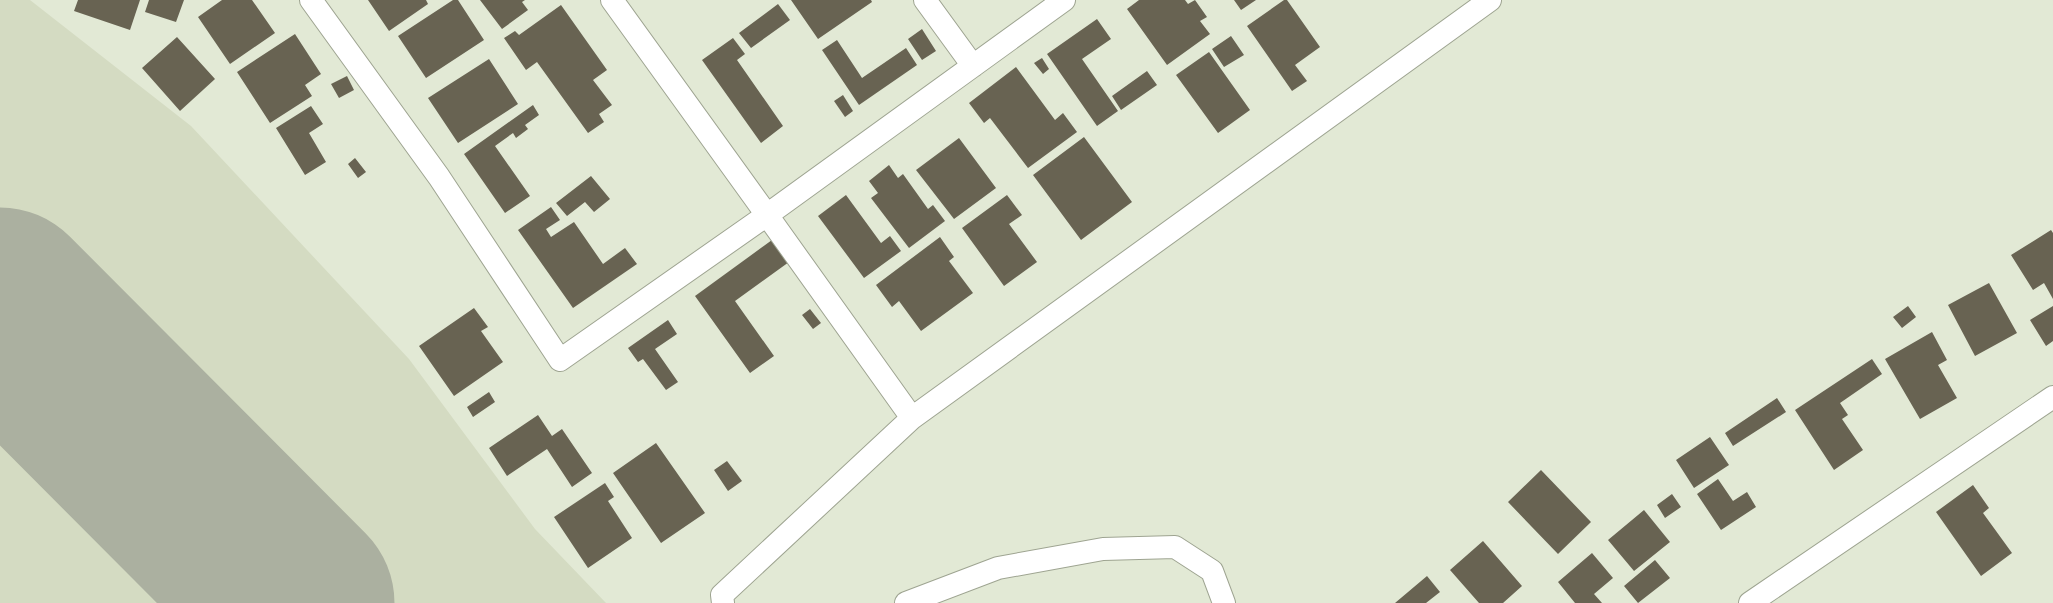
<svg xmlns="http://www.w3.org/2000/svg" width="2053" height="603" viewBox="0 0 2053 603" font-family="'IBM Plex Sans',sans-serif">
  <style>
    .built { fill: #d4dbc2 }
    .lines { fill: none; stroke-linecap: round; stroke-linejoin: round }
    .runway { stroke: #abb0a0; stroke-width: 197 }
    .building { fill: #686352 }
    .minor-casing { stroke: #9ea491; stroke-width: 24 }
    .minor { stroke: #fff; stroke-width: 22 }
  </style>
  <rect width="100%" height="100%" fill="#e2e9d5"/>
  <path class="built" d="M0 0H30L191 126 409 359 535 529 606 603H0Z"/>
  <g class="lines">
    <path class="runway" d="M0 306 296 603"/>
  </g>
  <path class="building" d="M78 0H140L130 30 74 11Z
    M149 0H184L176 22 145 12Z
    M222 0H252L275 33 230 64 198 17Z
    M368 0H426L428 4 389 31Z
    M453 0H458L484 40 426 78 398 36Z
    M480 0H525L522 2 528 10 502 29Z
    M791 0H871L872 2 818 39Z
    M1139 0H1185L1188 4 1195 0 1207 17 1200 21 1210 34 1167 65 1127 9Z
    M1234 0H1256L1241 10Z
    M1284 0H1287L1320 47 1295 65 1307 81 1292 91 1247 26Z
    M778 4 790 20 751 48 739 33Z
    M561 5 607 70 593 80 612 105 599 114 604 122 588 133 537 62 526 70 504 38 515 31 519 35Z
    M1097 19 1111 39 1082 59 1118 111 1097 126 1047 54Z
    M922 29 936 51 922 60 908 39Z
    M295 34 321 74 305 85 312 96 270 123 237 72Z
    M1231 36 1244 55 1224 67 1212 49Z
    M177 37 215 79 180 111 142 68Z
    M733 38 745 54 737 60 783 126 761 143 702 60Z
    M837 40 862 78 906 48 917 65 859 105 822 50Z
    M1209 52 1250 110 1218 133 1176 75Z
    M1042 58 1049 69 1043 74 1034 63Z
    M489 59 518 104 458 143 428 98Z
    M1016 67 1055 120 1063 113 1077 132 1028 168 990 118 984 123 969 103Z
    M1147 71 1157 85 1121 110 1112 96Z
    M347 76 354 90 339 98 331 84Z
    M843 95 853 111 845 117 834 101Z
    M533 105 539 115 525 125 528 129 516 138 513 133 495 146 530 196 505 213 464 154Z
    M311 106 323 124 309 133 326 162 305 175 276 128Z
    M1084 137 1132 202 1081 240 1033 175Z
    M959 138 996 188 954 219 916 170Z
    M355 158 366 172 358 178 348 164Z
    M889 165 898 178 903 174 928 209 933 205 945 221 909 248 871 198 878 193 869 181Z
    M591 176 610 199 594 212 585 202 567 216 556 203Z
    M846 195 881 243 890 236 901 251 864 278 818 216Z
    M1007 195 1022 215 1009 224 1037 262 1004 286 962 228Z
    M551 207 560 220 546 229 551 237 574 222 603 264 625 248 637 264 573 308 518 230Z
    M2051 230 2053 233V299L2044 283 2033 290 2011 255Z
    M940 237 954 257 949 261 973 293 921 331 899 301 892 307 876 285Z
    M772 240 789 262 735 301 774 356 750 373 695 296Z
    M1989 283 2017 333 1975 356 1948 305Z
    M1908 306 1916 317 1902 328 1893 317Z
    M2053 306V341L2046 346 2030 320Z
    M474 308 488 327 481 331 503 362 454 396 419 346Z
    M810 309 821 323 813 329 802 315Z
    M668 320 677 334 655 349 678 382 666 390 643 359 638 362 628 348Z
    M1932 332 1947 360 1938 365 1957 398 1920 419 1885 359Z
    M1872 359 1882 374 1840 403 1848 415 1842 419 1863 450 1834 470 1795 410Z
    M489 392 495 402 473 417 467 407Z
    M1777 398 1786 412 1733 446 1725 433Z
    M538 415 552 436 562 429 592 473 572 487 547 449 507 476 489 448Z
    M1710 437 1729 465 1694 488 1676 460Z
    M656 443 705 513 661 543 613 473Z
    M727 461 742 481 728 491 714 470Z
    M1541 470 1591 522 1558 554 1508 502Z
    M1718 479 1733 501 1747 492 1756 507 1721 530 1697 494Z
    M605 483 614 497 608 501 632 538 588 568 554 517Z
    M1973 485 1989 508 1983 513 2012 553 1981 576 1936 512Z
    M1672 494 1681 507 1665 518 1657 505Z
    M1644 510 1670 542 1634 571 1608 540Z
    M1483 541 1522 586 1503 603H1479L1450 570Z
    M1592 553 1613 578 1594 594 1602 603H1575L1558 582Z
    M1655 560 1670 578 1638 603 1624 586Z
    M1427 576 1440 592 1426 603H1395Z"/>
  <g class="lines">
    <g class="minor-casing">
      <path id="minor" d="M311 0 439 177 560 360 767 215 612 0
        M925 0 973 66
        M912 418 767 215 1064 0
        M723 603 722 595 912 418 1490 0
        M906 603 998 568 1103 549 1175 547 1212 571 1224 603
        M1750 603 2053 397"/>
    </g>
    <use href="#minor" class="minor"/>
  </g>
</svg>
